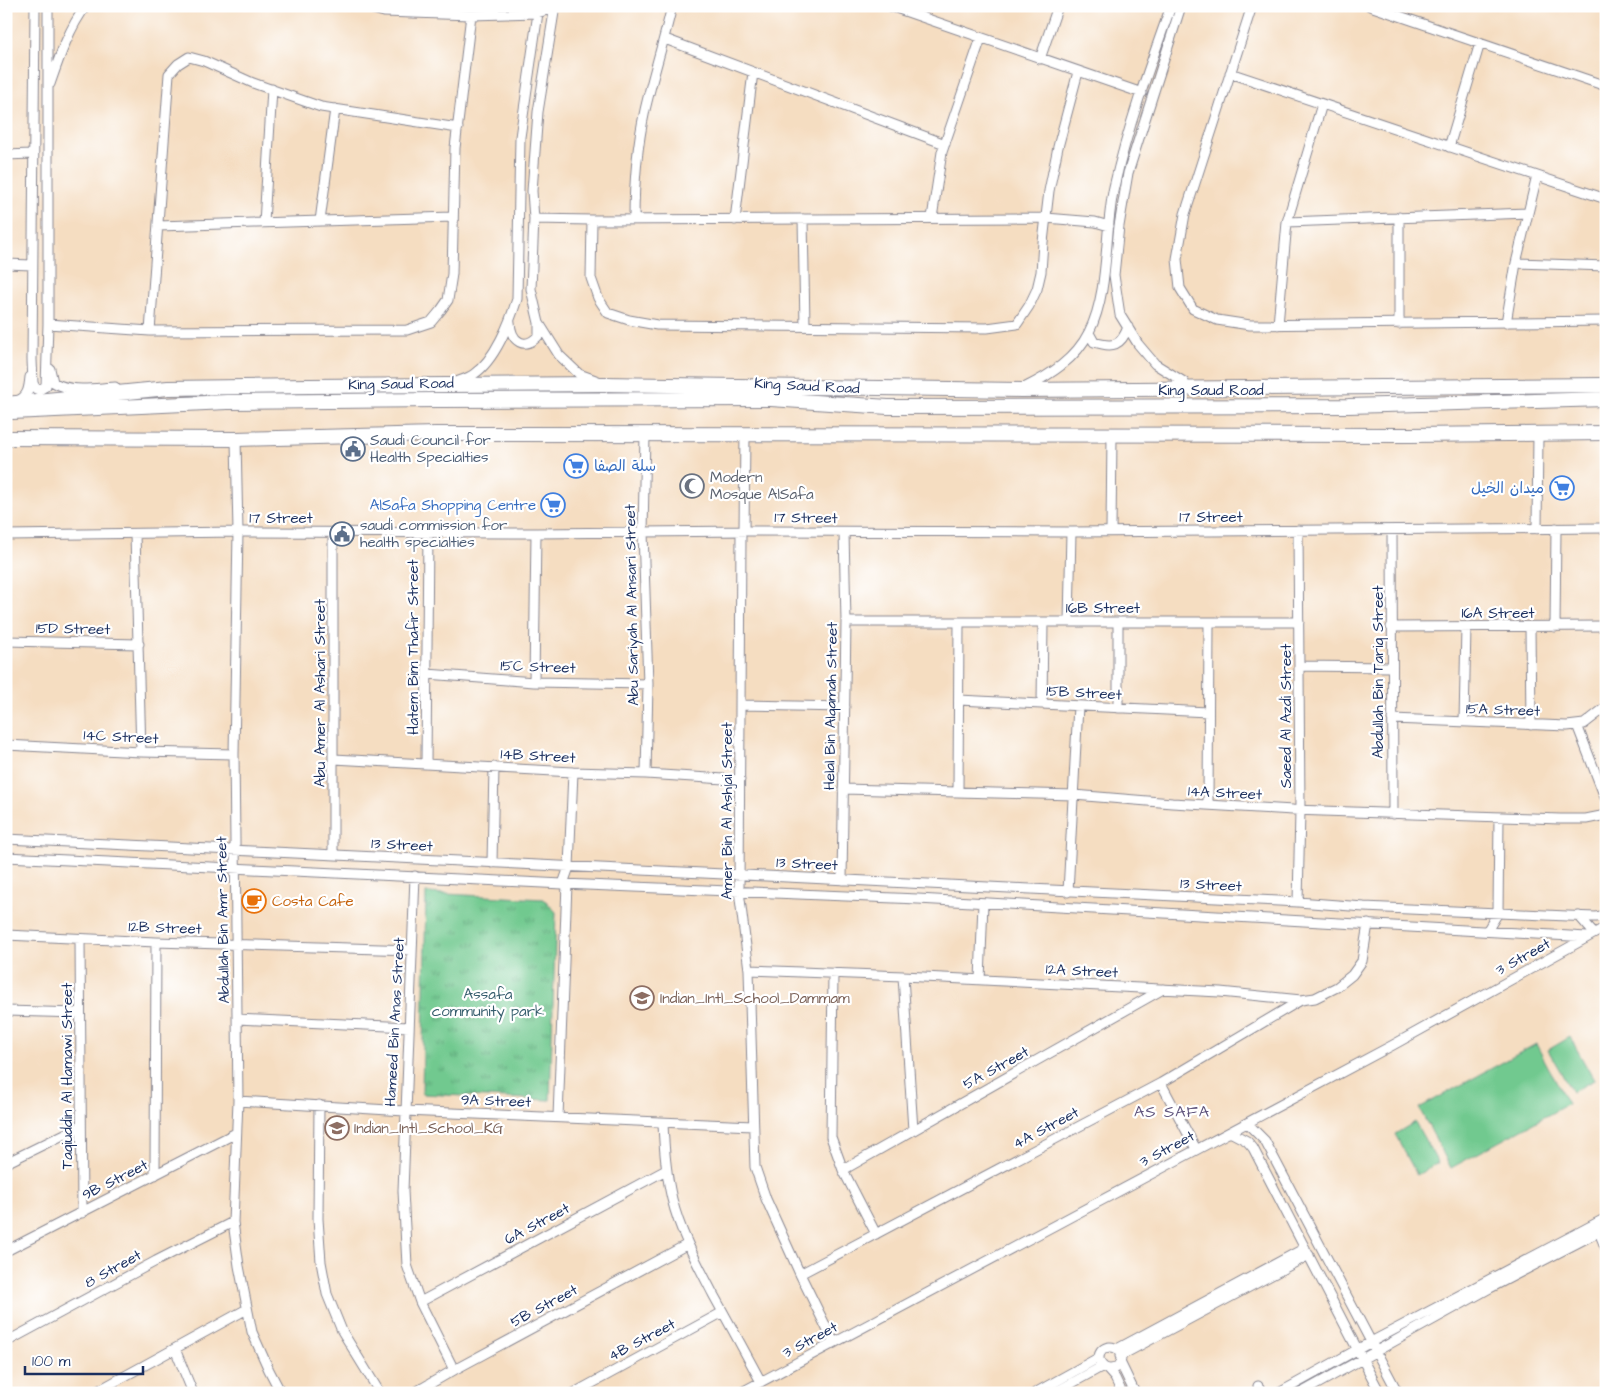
<svg xmlns="http://www.w3.org/2000/svg" width="1612" height="1399" viewBox="0 0 1612 1399" font-family="'Architects Daughter','Playpen Sans Arabic',sans-serif">
  <style>
    .park { fill: url(#park-tufts); stroke: #467c76 }
    .pitch { fill: #71c98f; stroke: #467c76 }
    .lines { fill: none; stroke-linecap: round; stroke-linejoin: round }
    .minor-casing { stroke: #888690; stroke-width: 11 }
    .primary-casing { stroke: #888690; stroke-width: 16 }
    .minor { stroke: #fff; stroke-width: 9 }
    .primary { stroke: #fff; stroke-width: 14 }
    .labels { text-anchor: middle; dominant-baseline: central; stroke-width: 4.5; stroke-linejoin: round; paint-order: stroke }
    .street-label { font-size: 15px; fill: #1b2f5e; stroke: #fff }
    .service-label { font-size: 15px; fill: #4e5e75; stroke: #fff; text-anchor: start }
    .shop-label { font-size: 15px; fill: #366cbe; stroke: #fff; text-anchor: end }
    .worship-label { font-size: 15px; fill: #5b616d; stroke: #fff; text-anchor: start }
    .food-label { font-size: 15px; fill: #c56008; stroke: #fff; text-anchor: start }
    .park-label { font-size: 15px; fill: #355d6d; stroke: #fff }
    .education-label { font-size: 15px; fill: #785e54; stroke: #fff; text-anchor: start }
    .neighbourhood-label { font-size: 16px; letter-spacing: 1px; fill: #61567e; stroke: #fff }
  </style>
  <defs>
    <pattern id="park-tufts" width="24" height="20" patternUnits="userSpaceOnUse" patternTransform="scale(1.25)"><rect width="24" height="20" fill="#71c98f"/><path d="M3 7l-1-3M5 7V3M7 7l1-3M15 17l-1-3M17 17v-4M19 17l1-3" fill="none" stroke="#5ca478"/></pattern>
  </defs>
  <rect width="100%" height="100%" fill="#fff"/>
  <filter id="ink" filterUnits="userSpaceOnUse"><feTurbulence type="fractalNoise" baseFrequency=".02" numOctaves="2"/><feDisplacementMap in="SourceGraphic" scale="10" xChannelSelector="R" yChannelSelector="G"/><feConvolveMatrix kernelMatrix="1 2 1 2 8 2 1 2 1" color-interpolation-filters="sRGB"/></filter>
  <filter id="wash" filterUnits="userSpaceOnUse"><feTurbulence type="fractalNoise" baseFrequency=".0096" numOctaves="4" result="noise"/><feDisplacementMap in="SourceGraphic" scale="20" xChannelSelector="R" yChannelSelector="G"/><feGaussianBlur stdDeviation="1.12" result="paint"/><feColorMatrix in="noise" values="0 0 0 0 0 0 0 0 0 0 0 0 0 0 0 0 0 1.4 0 .05"/><feComposite in="paint" operator="in"/></filter>
  <g filter="url(#wash)">
    <rect width="100%" height="100%" fill="#f5ddc1"/>
    <path class="park" d="M426 893 544 899 556 912 550 1100 422 1094Z"/>
    <path class="pitch" d="M1570 1037 1594 1080 1572 1092 1548 1050Z
      M1536 1044 1568 1104 1451 1168 1419 1108Z
      M1415 1122 1438 1163 1417 1175 1395 1134Z"/>
  </g>
  <g filter="url(#ink)">
    <g class="lines">
      <g class="minor-casing">
        <path id="minor" d="M35 6 32 360 33 383 36 389 39 390 46 386 48 324V6
          M362 6 384 12 471 15 537 13 554 8
          M555 6 538 112 532 191 534 219 531 289 539 323 559 355 579 374 598 381
          M890 6 1142 93
          M1181 6 1128 173 1119 226 1114 275 1120 315 1138 344 1155 364 1184 382
          M1252 6 1185 214 1177 259 1180 288 1193 309 1217 320 1250 325 1606 321
          M1370 6 1606 86
          M665 39 945 144
          M1040 59 1058 6
          M1230 73 1606 199
          M50 84C59 58 69 28 86 6
          M1449 147 1480 43
          M6 155 32 154
          M932 218 942 152 981 38
          M534 219 592 220 1046 218 1095 222 1109 226
          M803 219 805 326
          M592 220 591 278 598 298 608 313 629 320 657 325 987 328 1017 324 1029 306 1037 289 1041 272 1043 242 1049 191 1058 147 1078 72
          M634 220C634 183 637 146 645 110 653 75 664 41 672 6
          M735 220 753 72
          M320 221 335 109
          M1287 222 1528 213
          M264 223 272 89
          M158 226 453 217
          M1516 263 1606 266
          M6 264 32 265
          M510 322C511 342 525 351 539 335V324
          M1506 323 1516 263 1537 176
          M48 324 150 331 407 330 431 322 441 310 448 300 452 274 455 148 471 15
          M1399 324V217
          M1278 325 1287 222 1322 104
          M150 331 169 74 178 64 189 57 204 61 253 83 321 107 458 128
          M1089 333 1094 342C1113 348 1121 346 1128 327
          M50 369 53 382C71 393 94 388 115 387
          M456 382C461 380 469 378 474 374 495 360 510 322 517 299L520 137 539 6
          M1024 388C1050 375 1076 359 1089 332 1110 291 1104 231 1114 187 1128 126 1150 65 1171 6
          M17 401C28 397 29 388 30 377
          M645 435 643 532 648 684 646 774
          M236 439 238 532 234 754 238 1101 233 1222 239 1266 252 1332 269 1370 281 1393
          M1537 529 1538 434
          M1392 530 1393 814
          M741 531 739 891 749 970 755 1167 766 1199 800 1274 834 1343
          M744 531 745 435
          M1111 531 1112 435
          M333 532V855
          M135 534 141 752
          M6 535 238 532 536 533 746 531 1071 532 1606 528
          M846 622H1299
          M1069 622 1071 532
          M1391 627 1606 626
          M1530 627 1531 725
          M1555 627 1556 528
          M6 641 139 644
          M1300 666 1391 667
          M427 674 534 682 648 684
          M534 682 536 533
          M959 700 1208 712
          M1042 704 1043 622
          M741 705 845 707
          M1118 708V622
          M1392 719 1567 726 1584 724 1606 707
          M1464 722 1466 627
          M1577 725 1606 800
          M6 745 141 752 234 754
          M334 759 573 772 646 774 740 780
          M426 763 428 532
          M843 789 1074 795 1172 803 1293 810 1560 819H1586L1606 815
          M958 791 959 622
          M1208 805 1209 622
          M6 839 1298 902 1364 907 1567 916 1596 917 1606 915
          M6 857 563 884 918 899 1587 937
          M492 863 494 767
          M415 876 403 1191 407 1265 420 1302 454 1370
          M842 880 846 622 844 532
          M563 884 569 867 573 772
          M1068 892 1078 706
          M1298 902 1300 811 1298 530
          M1579 916 1594 933
          M1487 931 1498 913 1499 817
          M6 935 156 942 412 950
          M80 939 82 1213
          M749 970 903 976 1220 992 1301 1000 1315 998 1337 987 1352 975 1362 961 1368 924
          M833 973 831 1137 843 1170 876 1234
          M903 976 913 1130
          M980 980 983 903
          M6 1011 80 1013
          M237 1019 409 1027
          M1161 1083 1196 1149
          M238 1101 405 1111 753 1126
          M319 1105 318 1219 321 1262 327 1294 342 1331 380 1393
          M558 1117 567 884
          M663 1123C664 1148 666 1174 672 1199 680 1232 697 1263 713 1294 729 1323 745 1352 761 1382
          M1247 1123 1265 1141 1398 1393
          M1230 1132 1247 1141 1253 1148 1380 1393
          M6 1163 81 1126
          M843 1170 1163 989
          M155 1175 156 942
          M1599 1232 1606 1249
          M6 1251 236 1133
          M800 1274 1161 1083 1301 1000
          M420 1302 666 1170
          M6 1342 156 1261 233 1222
          M1099 1358a11 11 0 1 1 22 0a11 11 0 1 1-22 0Z
          M175 1349 193 1393
          M1117 1349 1305 1248
          M1120 1356 1309 1255
          M1120 1362 1135 1393
          M1107 1369 1115 1378 1122 1393
          M1258 1386 1263 1393
          M94 1393 247 1309
          M414 1393 454 1370 688 1244
          M574 1393 723 1312
          M740 1393 1393 1045 1606 927
          M1035 1393 1098 1358
          M1054 1393 1103 1366
          M1279 1393 1371 1342 1606 1218
          M1301 1393 1490 1288 1606 1228"/>
      </g>
      <g class="primary-casing">
        <path id="primary" d="M6 404 168 388 309 386 603 384 1021 390 1606 385
          M12 412 227 402 437 400 771 399 888 407 1348 406 1606 399
          M6 438 236 439 436 434 1410 435 1606 433"/>
      </g>
      <use href="#minor" class="minor"/>
      <use href="#primary" class="primary"/>
    </g>
  </g>
  <defs>
    <g id="civic-ring" transform="scale(1.25)"><circle r="9.5" fill="#fff" stroke="#5c6f8a" stroke-width="1.5"/><path d="M-.6-6.5H3V-4.5H.6V-3L4-1V1h2V6H-6V1h2V-1L-.6-3ZM-1.2 2.5V6h2.4V2.5Z" fill="#5c6f8a"/></g>
    <g id="supermarket-ring" transform="scale(1.25)"><circle r="9.5" fill="#fff" stroke="#3f7fe0" stroke-width="1.5"/><path d="M-6-5.5h2.5l.6 2H6L4.5 2H-2.5L-4.4-4H-6ZM-1.5 3.2a1.3 1.3 0 1 0 .1 0ZM3 3.2a1.3 1.3 0 1 0 .1 0Z" fill="#3f7fe0"/></g>
    <g id="mosque-ring" transform="scale(1.25)"><circle r="9.5" fill="#fff" stroke="#6b7280" stroke-width="1.5"/><path d="M3.5-4.9A6 6 0 1 0 3.5 4.9A5 5 0 1 1 3.5-4.9Z" fill="#6b7280"/></g>
    <g id="cafe-ring" transform="scale(1.25)"><circle r="9.5" fill="#fff" stroke="#e8710a" stroke-width="1.5"/><path d="M-5.5-4.5H6V0H3Q3 3.5 0 3.5H-2.5Q-5.5 3.5-5.5 0ZM3-3.2v2h1.7v-2ZM-6 4.5H4V6H-6Z" fill="#e8710a"/></g>
    <g id="school-ring" transform="scale(1.25)"><circle r="9.5" fill="#fff" stroke="#8d6e63" stroke-width="1.5"/><path d="M0-5L7-2L0 1L-7-2ZM-4 1L0 2.5L4 1V4Q0 6-4 4Z" fill="#8d6e63"/></g>
  </defs>
  <g fill-rule="evenodd">
    <use href="#civic-ring" x="353" y="449"/>
    <use href="#supermarket-ring" x="576" y="466"/>
    <use href="#mosque-ring" x="692" y="486"/>
    <use href="#supermarket-ring" x="1562" y="488"/>
    <use href="#supermarket-ring" x="553" y="505"/>
    <use href="#civic-ring" x="342" y="534"/>
    <use href="#cafe-ring" x="254" y="901"/>
    <use href="#school-ring" x="642" y="998"/>
    <use href="#school-ring" x="337" y="1128"/>
  </g>
  <g class="labels">
    <g class="street-label">
      <text transform="translate(401 384) rotate(-1)">King Saud Road</text>
      <text transform="translate(807 386) rotate(3)">King Saud Road</text>
      <text x="1211" y="390">King Saud Road</text>
      <text x="1211" y="517">17 Street</text>
      <text x="281" y="518">17 Street</text>
      <text transform="translate(806 518) rotate(1)">17 Street</text>
      <text transform="translate(632 605) rotate(-91)">Abu Sariyah Al Ansari Street</text>
      <text x="1103" y="608">16B Street</text>
      <text x="1498" y="613">16A Street</text>
      <text transform="translate(73 629) rotate(1)">15D Street</text>
      <text transform="translate(413 647) rotate(-90)">Hatem Bim Thafir Street</text>
      <text transform="translate(538 667) rotate(2)">15C Street</text>
      <text transform="translate(1378 672) rotate(-90)">Abdullah Bin Tariq Street</text>
      <text transform="translate(320 693) rotate(-90)">Abu Amer Al Ashari Street</text>
      <text transform="translate(1084 693) rotate(3)">15B Street</text>
      <text transform="translate(831 706) rotate(-89)">Helal Bin Alqamah Street</text>
      <text transform="translate(1503 710) rotate(2)">15A Street</text>
      <text transform="translate(1286 716) rotate(-90)">Saeed Al Azdi Street</text>
      <text transform="translate(121 737) rotate(3)">14C Street</text>
      <text transform="translate(538 756) rotate(3)">14B Street</text>
      <text transform="translate(1225 793) rotate(3)">14A Street</text>
      <text transform="translate(727 811) rotate(-90)">Amer Bin Al Ashjai Street</text>
      <text transform="translate(402 845) rotate(3)">13 Street</text>
      <text transform="translate(807 864) rotate(3)">13 Street</text>
      <text transform="translate(1211 885) rotate(3)">13 Street</text>
      <text transform="translate(223 920) rotate(-91)">Abdullah Bin Amr Street</text>
      <text transform="translate(165 928) rotate(2)">12B Street</text>
      <text transform="translate(1523 957) rotate(-29)">3 Street</text>
      <text transform="translate(1082 971) rotate(3)">12A Street</text>
      <text transform="translate(395 1022) rotate(-87)">Hameed Bin Anas Street</text>
      <text transform="translate(996 1068) rotate(-29)">5A Street</text>
      <text transform="translate(67 1076) rotate(-90)">Taqiuddin Al Hamawi Street</text>
      <text transform="translate(496 1101) rotate(2)">9A Street</text>
      <text transform="translate(1046 1128) rotate(-28)">4A Street</text>
      <text transform="translate(1167 1149) rotate(-28)">3 Street</text>
      <text transform="translate(115 1180) rotate(-27)">9B Street</text>
      <text transform="translate(537 1224) rotate(-28)">6A Street</text>
      <text transform="translate(113 1269) rotate(-29)">8 Street</text>
      <text transform="translate(544 1306) rotate(-28)">5B Street</text>
      <text transform="translate(642 1340) rotate(-28)">4B Street</text>
      <text transform="translate(810 1340) rotate(-28)">3 Street</text>
    </g>
    <g class="service-label">
      <text x="370" y="440">Saudi Council for<tspan x="370" dy="17">Health Specialties</tspan></text>
      <text x="360" y="525">saudi commission for<tspan x="360" dy="17">health specialties</tspan></text>
    </g>
    <g class="shop-label">
      <text x="594" y="466" text-anchor="start">سلة الصفا</text>
      <text x="1544" y="488">ميدان الخيل</text>
      <text x="536" y="505">AlSafa Shopping Centre</text>
    </g>
    <g class="worship-label">
      <text x="710" y="477">Modern<tspan x="710" dy="17">Mosque AlSafa</tspan></text>
    </g>
    <g class="food-label">
      <text x="272" y="901">Costa Cafe</text>
    </g>
    <g class="park-label">
      <text x="488" y="994">Assafa<tspan x="488" dy="17">community park</tspan></text>
    </g>
    <g class="education-label">
      <text x="660" y="998">Indian_Intl_School_Dammam</text>
      <text x="354" y="1128">Indian_Intl_School_KG</text>
    </g>
    <g class="neighbourhood-label">
      <text x="1172" y="1112">AS SAFA</text>
    </g>
  </g>
  <rect width="1612" height="1399" fill="none" stroke="#fff" stroke-width="25"/>
  <path d="M25 1366v8h118v-8" fill="none" stroke="#1b2f5e" stroke-width="2.5"/>
  <text x="32" y="1366" font-size="15" fill="#1b2f5e" stroke="#ffffff" stroke-width="4" paint-order="stroke">100 m</text>
</svg>
